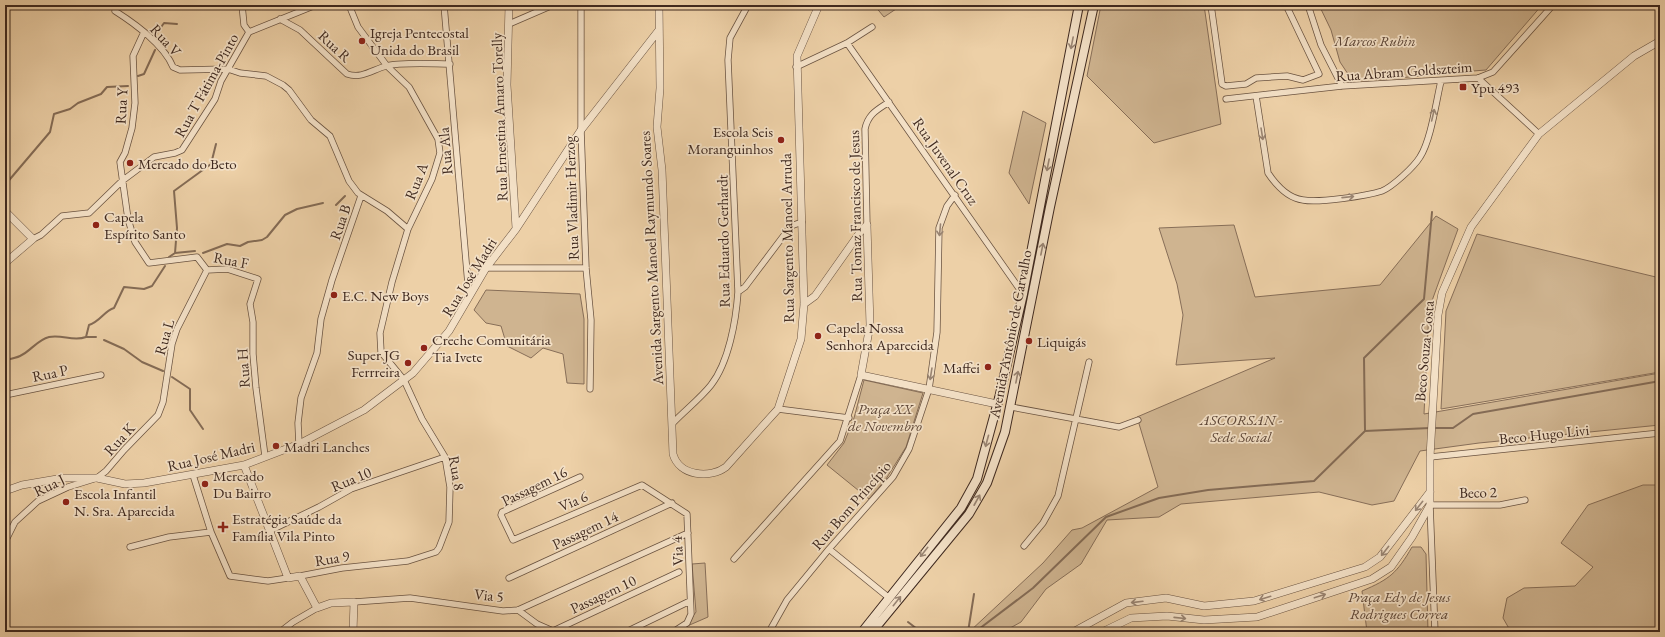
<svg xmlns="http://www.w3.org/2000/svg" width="1665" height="637" viewBox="0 0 1665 637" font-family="'EB Garamond',serif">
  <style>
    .green { fill: #cfb490; stroke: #876e58 }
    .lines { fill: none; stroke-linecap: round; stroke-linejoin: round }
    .stream { stroke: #846b55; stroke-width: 2 }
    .minor-casing { stroke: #6a5341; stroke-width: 7 }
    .tertiary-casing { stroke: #6a5341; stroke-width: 8 }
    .secondary-casing { stroke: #3f291f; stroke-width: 10 }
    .minor { stroke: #f3e0c6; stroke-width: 5.5 }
    .tertiary { stroke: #f3e0c6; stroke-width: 7 }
    .secondary { stroke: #f3e0c6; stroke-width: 8 }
    .oneway { stroke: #998472 }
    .poi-dot { fill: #8f2418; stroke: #f3e0c6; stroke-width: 1.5 }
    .labels { text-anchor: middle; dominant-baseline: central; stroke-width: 3.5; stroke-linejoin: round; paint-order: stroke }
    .poi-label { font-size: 15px; fill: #3f291f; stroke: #f3e0c6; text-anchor: start }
    .street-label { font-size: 15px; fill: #3f291f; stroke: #f3e0c6 }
    .park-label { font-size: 15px; font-style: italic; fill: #5c4536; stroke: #f3e0c6 }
  </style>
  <rect width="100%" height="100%" fill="#edd0a7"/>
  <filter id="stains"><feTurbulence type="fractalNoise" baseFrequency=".005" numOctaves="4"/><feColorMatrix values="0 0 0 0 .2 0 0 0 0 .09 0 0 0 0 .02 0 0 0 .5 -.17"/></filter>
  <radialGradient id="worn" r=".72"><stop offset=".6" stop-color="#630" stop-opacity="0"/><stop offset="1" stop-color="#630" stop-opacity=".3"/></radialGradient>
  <path class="green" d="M874 5H902L884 17Z
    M1101 5H1204L1221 124 1154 143 1087 76Z
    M1319 5H1542L1486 70C1441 73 1397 80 1352 80L1340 62 1331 30Z
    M1023 111 1046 123 1029 204 1009 173Z
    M1436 216 1458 229 1429 309 1424 414 1660 373V425L1479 443 1420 451 1394 501 1372 505 1319 492 1181 504 1159 517 1107 520 1081 564 1046 589 1021 622 1003 632H969L1043 563 1072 530 1082 528 1158 487 1137 417 1275 358 1176 365 1183 315 1177 284 1159 228 1234 225 1255 297 1380 285Z
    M1477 234 1660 278V372L1441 409 1446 311Z
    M486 290 580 294 584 319V384L567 383 563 354 543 348 531 358 507 346 501 326 486 323 474 310Z
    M864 380 923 393 906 447 886 479 869 499 827 465 844 443 854 418Z
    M1643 485H1660V632H1511L1503 618 1507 598 1524 588 1575 586 1593 567 1561 543 1588 505Z
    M1412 547H1421L1426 554 1428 632H1367L1362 591C1390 579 1397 573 1412 547Z
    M705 563 708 617 685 627 696 612 692 564Z"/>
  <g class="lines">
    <path class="stream" d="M154 37 164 23 177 24
      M138 76 144 74 155 50
      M5 185 50 132 54 114 70 109 78 103 101 94 107 87 128 86
      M336 205 345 196
      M175 253 177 228 174 191 211 164 216 144
      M203 253 227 244 240 246 248 242 262 240 267 237 285 215 297 209 323 203
      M169 257 175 253 195 251
      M86 337H96
      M104 340 124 349 142 362 163 371
      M5 360C10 359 16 358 20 356 31 351 37 340 49 337 62 334 73 342 86 337L89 325C101 321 104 311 114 308L124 287 144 289 152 286 165 266
      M172 377 190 389V410L203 429
      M1434 428H1453L1473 414 1660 381
      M1365 431 1364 358 1424 299 1432 212
      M908 622 921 632
      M968 632 974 594
      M975 632 1033 588 1106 517 1159 498 1208 490 1314 481 1365 431 1430 428"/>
    <g class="minor-casing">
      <path id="minor" d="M118 5 115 11C134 23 164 45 173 67L180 70 228 69 240 73 266 76 283 85 289 90 311 120 330 136 349 181 358 193 387 211 408 229
        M242 5 244 25 249 32
        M444 5 469 296
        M581 5V130L586 268 591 320 590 389
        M1211 5 1222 84 1226 86 1246 84 1256 78 1287 76 1303 80 1319 74 1286 5
        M1308 5 1321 45 1342 86
        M280 19 300 30 347 74C362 79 372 70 386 66 400 62 434 64 450 64
        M509 24 553 5
        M144 32 133 56 135 103 132 128 125 153 120 162 128 219 135 242 149 263 197 257 207 270
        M847 43 1023 294
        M796 67 847 43 872 27
        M1478 78 1539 134
        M1256 96 1268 173C1276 185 1287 198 1303 200 1318 203 1367 196 1382 191 1392 187 1414 167 1420 157 1431 140 1436 102 1441 81
        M1226 99 1342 86 1478 78 1493 72 1553 5
        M867 225 865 129C868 114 877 110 889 102
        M33 239 41 235 62 216 89 213 122 181 154 157 175 153 182 150 215 99 221 81 249 32 316 5
        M486 268H586
        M207 270 227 269 258 279 250 304 253 322V354L256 388 265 456
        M738 292 745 287 791 226 802 222
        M5 395 101 375
        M1011 407 1119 427 1138 420
        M778 409 849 418
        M672 424C684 411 700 399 711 385 729 362 736 320 738 292L728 60 730 38 748 5
        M299 444 298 423 301 398 317 353 321 319 332 280 361 196
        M1430 457 1660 433
        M193 475 211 532 230 576 268 581 288 578
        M580 477 502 512 501 515 513 540 642 485 687 514 691 614 687 623 673 632
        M269 531 319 507 351 489 445 457
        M5 542 15 522 38 501 68 487 97 478 106 471 124 450 158 415 163 402 172 344 177 329 207 270
        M1024 546 1043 523 1058 496 1089 362
        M130 547 169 537 211 532
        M829 549 888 597
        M734 559 840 441 861 375
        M300 576 342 568 408 561 436 552 439 548 449 522 450 487 445 457 422 419 404 380 381 352 380 333 392 282 408 229 432 179 440 153 438 139 409 87 387 66 358 27 349 5
        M509 578 672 503
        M354 602 410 598 503 611 518 610 688 533
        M518 610 537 624 553 631 679 572
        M280 632 293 622 317 608
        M626 632 690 601
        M769 632 787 600 829 549 893 477 909 449 929 389 937 332 939 228 947 206 955 195
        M1435 632 1430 505H1500L1525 500"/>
    </g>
    <g class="tertiary-casing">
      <path id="tertiary" d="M509 5 507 85 516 228
        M659 5 660 88 657 127 662 170 673 454C679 476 710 479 726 467L778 409 801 339 804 304 797 56 819 5
        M5 211 33 239 5 263
        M867 225 870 325 861 375 997 404
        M804 304 815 296 861 231 867 225
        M244 465 288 578 300 576 317 608 331 603 354 602 353 632
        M5 491 22 485 63 478H97L125 484 144 483 244 465 299 444 364 410 413 373 449 331 486 268 516 229 581 130 659 30
        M1073 632 1126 603 1166 598 1204 606 1254 601 1365 567 1380 557 1430 492
        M1102 632 1131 618 1167 616 1204 620 1257 617 1372 579 1391 567 1412 537 1430 505V457L1438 315 1442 293 1471 227 1539 134 1634 56 1660 41"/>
    </g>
    <g class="secondary-casing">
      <path id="secondary" d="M862 632 961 508 977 479 999 398 1023 294 1079 5
        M872 632 969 514 987 483 1005 432 1050 207 1094 5"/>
    </g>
    <use href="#minor" class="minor"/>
    <use href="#tertiary" class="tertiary"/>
    <use href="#secondary" class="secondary"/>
  </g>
  <defs><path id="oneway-shaft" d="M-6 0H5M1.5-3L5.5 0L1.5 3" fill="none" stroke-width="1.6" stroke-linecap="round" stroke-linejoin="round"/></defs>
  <g class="oneway">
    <use href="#oneway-shaft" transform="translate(1072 43) rotate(101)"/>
    <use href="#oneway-shaft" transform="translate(1433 115) rotate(-77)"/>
    <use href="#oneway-shaft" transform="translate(1262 134) rotate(81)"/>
    <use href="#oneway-shaft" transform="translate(1048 165) rotate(101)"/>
    <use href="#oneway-shaft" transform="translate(1348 197) rotate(-6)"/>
    <use href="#oneway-shaft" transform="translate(940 230) rotate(95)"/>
    <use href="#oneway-shaft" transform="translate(1042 249) rotate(-79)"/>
    <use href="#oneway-shaft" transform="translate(931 374) rotate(99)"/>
    <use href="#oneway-shaft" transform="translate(1017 377) rotate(-79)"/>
    <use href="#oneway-shaft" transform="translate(987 441) rotate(105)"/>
    <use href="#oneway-shaft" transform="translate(977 500) rotate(-61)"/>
    <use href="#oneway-shaft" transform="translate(1419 506) rotate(128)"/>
    <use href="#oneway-shaft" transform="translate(1385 551) rotate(128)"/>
    <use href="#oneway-shaft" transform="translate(924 552) rotate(129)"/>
    <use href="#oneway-shaft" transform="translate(1320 596) rotate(-18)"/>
    <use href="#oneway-shaft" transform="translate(1265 598) rotate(163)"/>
    <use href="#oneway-shaft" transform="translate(897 601) rotate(-51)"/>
    <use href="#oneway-shaft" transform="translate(1137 602) rotate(173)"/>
    <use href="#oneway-shaft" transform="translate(1180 618) rotate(6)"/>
  </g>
  <g class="poi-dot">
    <circle cx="362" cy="41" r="4"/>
    <rect x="1459" y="83" width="8" height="8" rx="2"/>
    <circle cx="781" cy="140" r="4"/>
    <circle cx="130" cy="163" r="4"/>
    <circle cx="96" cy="225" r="4"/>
    <circle cx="334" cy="295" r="4"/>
    <circle cx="818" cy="336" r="4"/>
    <circle cx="1029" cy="341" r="4"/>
    <circle cx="424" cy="348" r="4"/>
    <circle cx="408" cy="363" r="4"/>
    <circle cx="988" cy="367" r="4"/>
    <circle cx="276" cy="446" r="4"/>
    <circle cx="205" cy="484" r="4"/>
    <circle cx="66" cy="502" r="4"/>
    <path d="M221 521h4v4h4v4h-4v4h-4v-4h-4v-4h4z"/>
  </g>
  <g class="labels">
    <g class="poi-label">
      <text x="370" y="32">Igreja Pentecostal<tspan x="370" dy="17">Unida do Brasil</tspan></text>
      <text x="1471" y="87">Ypu 493</text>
      <text x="773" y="131" text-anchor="end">Escola Seis<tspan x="773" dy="17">Moranguinhos</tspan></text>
      <text x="138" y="163">Mercado do Beto</text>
      <text x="104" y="216">Capela<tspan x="104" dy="17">Espírito Santo</tspan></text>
      <text x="342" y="295">E.C. New Boys</text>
      <text x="826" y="327">Capela Nossa<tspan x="826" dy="17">Senhora Aparecida</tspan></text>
      <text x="432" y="339">Creche Comunitária<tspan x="432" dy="17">Tia Ivete</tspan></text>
      <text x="1037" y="341">Liquigás</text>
      <text x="400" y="354" text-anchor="end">Super JG<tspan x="400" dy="17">Ferrreira</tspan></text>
      <text x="980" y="367" text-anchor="end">Maffei</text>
      <text x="284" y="446">Madri Lanches</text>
      <text x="213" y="475">Mercado<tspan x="213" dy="17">Du Bairro</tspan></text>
      <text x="74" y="493">Escola Infantil<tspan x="74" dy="17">N. Sra. Aparecida</tspan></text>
      <text x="232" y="518">Estratégia Saúde da<tspan x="232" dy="17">Família Vila Pinto</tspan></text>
    </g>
    <g class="street-label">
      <text transform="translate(166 40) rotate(48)">Rua V</text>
      <text transform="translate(335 46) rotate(43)">Rua R</text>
      <text transform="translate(1404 71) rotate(-4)">Rua Abram Goldszteim</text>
      <text transform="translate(206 85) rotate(-61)">Rua T Fátima-Pinto</text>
      <text transform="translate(121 106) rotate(-87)">Rua Y</text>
      <text transform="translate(499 117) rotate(-92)">Rua Ernestina Amaro Torelly</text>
      <text transform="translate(445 151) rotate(-95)">Rua Ala</text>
      <text transform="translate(946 161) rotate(55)">Rua Juvenal Cruz</text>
      <text transform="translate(416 181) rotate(-68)">Rua A</text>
      <text transform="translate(571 198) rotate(-92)">Rua Vladimir Herzog</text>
      <text transform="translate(855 216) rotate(-91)">Rua Tomaz Francisco de Jesus</text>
      <text transform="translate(340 222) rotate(-71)">Rua B</text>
      <text transform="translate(787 238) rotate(-91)">Rua Sargento Manoel Arruda</text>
      <text transform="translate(723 241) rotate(-91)">Rua Eduardo Gerhardt</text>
      <text transform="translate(651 258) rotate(-93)">Avenida Sargento Manoel Raymundo Soares</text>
      <text transform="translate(231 260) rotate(11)">Rua F</text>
      <text transform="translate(469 277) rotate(-58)">Rua José Madri</text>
      <text transform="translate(1010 334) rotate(-79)">Avenida Antônio de Carvalho</text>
      <text transform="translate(164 337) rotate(-74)">Rua L</text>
      <text transform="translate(1424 351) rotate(-85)">Beco Souza Costa</text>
      <text transform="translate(243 368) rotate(-94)">Rua H</text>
      <text transform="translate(50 373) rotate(-12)">Rua P</text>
      <text transform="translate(1544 434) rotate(-6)">Beco Hugo Livi</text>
      <text transform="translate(119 439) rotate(-48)">Rua K</text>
      <text transform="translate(211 456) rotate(-13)">Rua José Madri</text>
      <text transform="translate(457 473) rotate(80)">Rua 8</text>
      <text transform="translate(351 479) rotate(-23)">Rua 10</text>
      <text transform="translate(49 485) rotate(-26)">Rua J</text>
      <text transform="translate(534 486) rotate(-26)">Passagem 16</text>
      <text transform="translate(1478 492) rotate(-1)">Beco 2</text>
      <text transform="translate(573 501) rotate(-23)">Via 6</text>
      <text transform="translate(851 505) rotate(-49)">Rua Bom Princípio</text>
      <text transform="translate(585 530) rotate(-25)">Passagem 14</text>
      <text transform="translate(677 551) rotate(-93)">Via 4</text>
      <text transform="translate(332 558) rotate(-9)">Rua 9</text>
      <text transform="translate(603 594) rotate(-25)">Passagem 10</text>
      <text transform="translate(489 595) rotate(6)">Via 5</text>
    </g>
    <g class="park-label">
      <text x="1375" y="40">Marcos Rubin</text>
      <text x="885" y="408">Praça XX<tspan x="885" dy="17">de Novembro</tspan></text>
      <text x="1241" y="419">ASCORSAN -<tspan x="1241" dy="17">Sede Social</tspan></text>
      <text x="1399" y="596">Praça Edy de Jesus<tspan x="1399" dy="17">Rodrigues Correa</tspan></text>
    </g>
  </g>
  <rect width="1665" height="637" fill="none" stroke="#edd0a7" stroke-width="20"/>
  <rect x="6" y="6" width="1653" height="625" fill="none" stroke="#3f291f" stroke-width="2"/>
  <rect x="10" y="10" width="1645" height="617" fill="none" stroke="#3f291f"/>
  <rect width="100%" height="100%" filter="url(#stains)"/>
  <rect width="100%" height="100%" fill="url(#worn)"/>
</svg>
